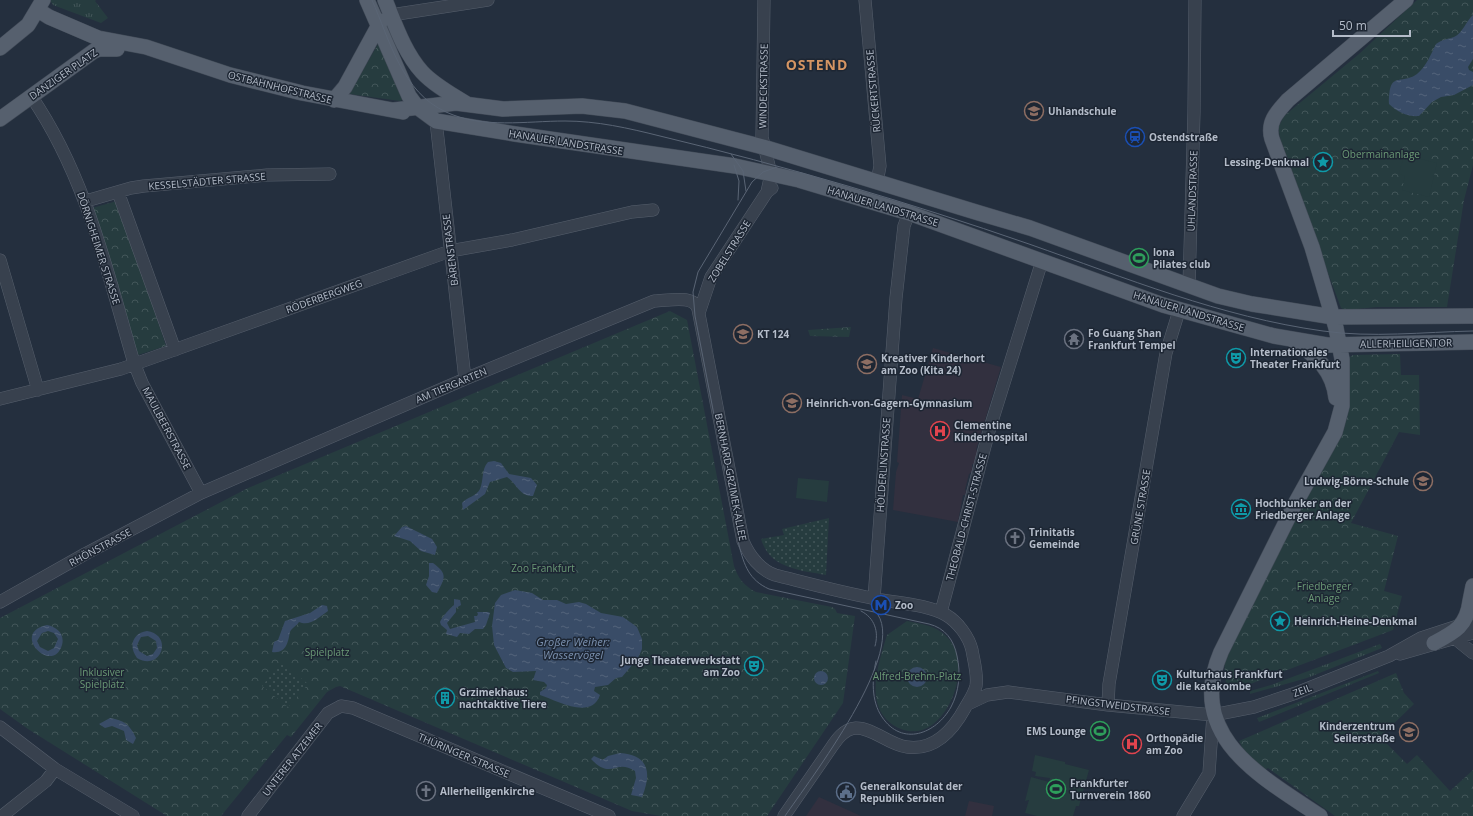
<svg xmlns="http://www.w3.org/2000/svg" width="1473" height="816" viewBox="0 0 1473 816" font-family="'Open Sans',sans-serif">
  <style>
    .medical { fill: #32303f }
    .grass { fill: url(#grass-tufts) }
    .forest { fill: url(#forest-crowns) }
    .garden { fill: url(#garden-dots) }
    .pitch { fill: #263c3f }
    .water { fill: url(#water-ripples); fill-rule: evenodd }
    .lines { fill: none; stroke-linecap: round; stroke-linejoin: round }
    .minor-casing { stroke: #565f6c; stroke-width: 13 }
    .major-casing { stroke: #414a57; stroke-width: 16 }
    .minor { stroke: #38414e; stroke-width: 12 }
    .major { stroke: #56606e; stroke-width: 15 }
    .tram { stroke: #5a6575; stroke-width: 1 }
    .labels { text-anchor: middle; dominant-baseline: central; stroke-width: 3; stroke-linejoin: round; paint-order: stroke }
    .street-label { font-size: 10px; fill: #b4bcc9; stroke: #1d2633 }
    .poi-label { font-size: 10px; font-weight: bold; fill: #b4bcc9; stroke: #1d2633; text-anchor: start }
    .park-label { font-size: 10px; fill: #6b9a76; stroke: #1d2633 }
    .water-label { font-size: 11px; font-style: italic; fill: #7c92b1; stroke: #1d2633 }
    .district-label { font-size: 14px; font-weight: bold; letter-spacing: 1px; fill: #d59563; stroke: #1d2633 }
  </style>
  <defs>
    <pattern id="grass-tufts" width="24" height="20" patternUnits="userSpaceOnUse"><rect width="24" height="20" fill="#263c3f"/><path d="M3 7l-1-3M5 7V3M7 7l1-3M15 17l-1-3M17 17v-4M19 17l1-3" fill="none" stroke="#435659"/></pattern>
    <pattern id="forest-crowns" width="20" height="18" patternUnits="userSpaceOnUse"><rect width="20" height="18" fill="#263c3f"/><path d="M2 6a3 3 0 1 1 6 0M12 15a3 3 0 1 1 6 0" fill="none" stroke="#435659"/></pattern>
    <pattern id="garden-dots" width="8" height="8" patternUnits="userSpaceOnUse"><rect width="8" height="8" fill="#263c3f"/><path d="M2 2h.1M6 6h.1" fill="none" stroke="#435659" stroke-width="1.8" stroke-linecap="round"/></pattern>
    <pattern id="water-ripples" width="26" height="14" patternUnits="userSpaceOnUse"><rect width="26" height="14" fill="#394c67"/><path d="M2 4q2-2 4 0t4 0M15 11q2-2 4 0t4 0" fill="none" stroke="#53647b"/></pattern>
  </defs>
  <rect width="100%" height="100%" fill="#242f3e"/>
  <path class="medical" d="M933 348 1001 367 976 450 980 451 976 465 972 464V472L969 474 965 490 966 491 965 495H963L958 522 893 510 896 472 899 463 897 462 902 395 918 399Z
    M819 797 861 816H806Z
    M969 801 994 806 992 816H965Z"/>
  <path class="grass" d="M50 0H96L95 1 108 18 101 23 53 5Z
    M1380 644 1382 648 1307 678 1250 694V691L1271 685Z
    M1378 671 1379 673 1259 722 1257 718Z"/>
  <path class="forest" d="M1417 0H1473V165L1464 200 1447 307H1377L1346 310 1341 308 1283 151 1278 128 1284 116 1359 54Z
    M381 39 404 99 400 101 349 94Z
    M117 201 166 346 138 355 92 208Z
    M670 311 687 320 734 566C738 578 744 586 756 592L832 607 835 609 837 613 855 616 843 703 767 816H661L632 811 340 686 336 687 327 692 291 737 287 735 221 816H167L28 729 0 709V618L248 488Z
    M851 327 849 337 810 336 808 330Z
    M1400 354 1401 375H1419L1420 435 1399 432 1351 523 1398 536 1384 591 1402 596 1393 630 1245 686 1226 685 1224 661 1266 573 1347 417 1348 358 1353 355Z
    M907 621C921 624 935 625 946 636 970 658 956 708 932 725 923 732 911 733 901 729 861 712 878 665 887 635Z
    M1396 673 1404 693 1414 704 1380 737 1407 764 1417 755 1450 791 1473 770V816H1335L1268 768 1264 770 1244 751 1239 741Z"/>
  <path class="garden" d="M829 518 826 575C800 570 770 569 761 539L784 535 782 529Z
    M282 662 308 684 288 707 262 686Z"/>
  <path class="pitch" d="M1404 155 1437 163 1429 197 1402 190 1405 176 1399 174Z
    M798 478 829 481 827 502 796 498Z
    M1035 755 1065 762V764L1089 770 1079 806H1076L1073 816H1037L1025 813 1029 800 1025 801 1031 777 1049 782 1050 778 1035 776 1036 772 1032 771Z"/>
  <path class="water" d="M1473 15V59L1468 67 1469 70 1473 72V85L1454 95 1441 97 1432 102 1419 116C1408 117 1397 112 1389 104 1389 69 1400 86 1417 74 1426 67 1431 54 1436 44 1441 40 1448 39 1454 37 1463 33 1466 21 1473 15Z
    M494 461 501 463 509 474 531 478 537 485 533 496C519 496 517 484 507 477L490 482 485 494 463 510 462 503C467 497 477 496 480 489 484 480 481 470 488 462Z
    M406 526 432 539 437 547 435 555 421 551 410 541 394 536 402 527Z
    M429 563H433C448 574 445 578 437 593L432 592 426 585 429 576Z
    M515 590 532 593 543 600H557L566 604 579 602 586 604 601 613 623 617 637 627 642 639V649L638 658 622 677 616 678 608 685 595 687 594 691 600 695C591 721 556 700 540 695V692L546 688 547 685 544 682 533 680 536 671 513 672 506 668 494 645 492 626 495 603 501 595Z
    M454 599 460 600 461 605 456 608V612L447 623 450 629 475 622 474 616H477L478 614 477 612H488L490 613 486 625 483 629H475L469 634 460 633 457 637 446 634 447 630 441 625 440 622C442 617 450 608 454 605Z
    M322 605 327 606 328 611C319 617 310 627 299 622 297 625 291 629 290 632 288 641 287 654 272 652L274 642 278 640 285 621 310 613Z
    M47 625C57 627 65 634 62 645 53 676 9 633 47 625ZM48 631 54 633 58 639 54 648 48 651 40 647 37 641 42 633Z
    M147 631C174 635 161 672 137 658 128 646 133 633 147 631ZM148 636 156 641 157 648 153 654 147 656 139 651 137 645 141 637Z
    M907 677a10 10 0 1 1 20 0a10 10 0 1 1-20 0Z
    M814 678a7 7 0 1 1 14 0a7 7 0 1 1-14 0Z
    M110 718C124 720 130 725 136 738L133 744 126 740 124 731 112 726 105 728 99 724Z
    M620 753C649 755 652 773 642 797L631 795 636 778 635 771C615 758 612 781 591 759L594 756 603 760 608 756Z"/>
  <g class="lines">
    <g class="minor-casing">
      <path id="minor" d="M764 0 762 137 771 174 767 192
        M865 0 880 166 877 182
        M391 15 488 0
        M31 96C86 176 107 271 134 363L142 383 201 493
        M436 121 465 379
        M118 192 175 350
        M86 201 131 188 144 186 267 175 330 174
        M0 260 38 390
        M1189 285 1194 112 1195 0
        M699 313 711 277 767 192 772 188
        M0 399 121 369 450 251 512 240 632 212 653 210
        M874 599 896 298 904 226 909 213
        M0 602 85 554 201 493 465 379 654 301C667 301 694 294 698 309L743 541C749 555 760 570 775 575 807 583 840 592 872 598 894 603 927 604 946 615 958 622 969 637 972 650 974 662 978 675 976 686 974 694 969 701 965 708 953 730 935 751 907 747 889 745 874 728 856 728 844 729 837 739 831 748L784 816
        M941 612 989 431 1042 261
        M1452 636 1473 653
        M1400 654 1473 633
        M968 704 987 695 1008 692 1108 705 1213 715 1254 707 1296 693 1389 656 1421 638 1473 621
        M1108 705 1109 684 1166 353 1179 311
        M0 727 55 769 133 816
        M2 816 46 781 55 769
        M248 816 328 713 341 706 353 708 609 816
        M1183 816 1209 773 1213 715"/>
    </g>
    <g class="major-casing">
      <path id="major" d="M367 0 409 96 417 107 436 121 515 134 735 166 799 180 909 213 1163 305 1274 336 1327 345 1473 342
        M385 0C395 24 404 52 422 72 434 85 451 94 467 104
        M38 10 49 17 98 38 146 47 230 75 302 93 403 112
        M0 48 28 25 43 0
        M334 100 345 87 381 21
        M394 110 456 103 503 109 582 106 625 111 763 147 979 213 1030 228 1218 296 1252 304 1333 317 1473 316
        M0 119 94 51 99 49H117
        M1295 342C1317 356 1333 371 1336 398
        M1471 611 1470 601 1473 586
        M1434 643C1455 632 1467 626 1470 601
        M1320 816C1260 776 1185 736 1221 652L1295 504 1335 432 1342 406V359L1336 328 1312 247 1272 139C1267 122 1277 112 1288 100L1406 0"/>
    </g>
    <use href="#minor" class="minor"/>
    <use href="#major" class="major"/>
    <path class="tram" d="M372 0C390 41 402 92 446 112 483 129 526 121 565 121 597 121 628 128 660 136 785 166 908 202 1029 244 1126 278 1221 317 1323 331 1372 338 1423 332 1473 331
      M731 154 743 171 746 191
      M734 165 739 181 738 200
      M777 167 763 172 752 182 698 272 693 292 695 316 739 545C744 565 749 580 769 589L929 624C945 628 954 640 957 656 961 673 959 692 951 707 936 734 902 747 882 717 871 701 872 678 876 661
      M861 611C875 618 879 632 875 646
      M785 816C808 782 912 648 875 611"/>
  </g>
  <defs>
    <g id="school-ring" transform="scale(1)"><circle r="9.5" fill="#1d2633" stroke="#8d6e63" stroke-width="1.5"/><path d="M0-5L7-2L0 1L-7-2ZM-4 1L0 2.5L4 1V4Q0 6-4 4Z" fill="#8d6e63"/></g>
    <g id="station-ring" transform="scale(1)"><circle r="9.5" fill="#1d2633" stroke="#1a4fb4" stroke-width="1.5"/><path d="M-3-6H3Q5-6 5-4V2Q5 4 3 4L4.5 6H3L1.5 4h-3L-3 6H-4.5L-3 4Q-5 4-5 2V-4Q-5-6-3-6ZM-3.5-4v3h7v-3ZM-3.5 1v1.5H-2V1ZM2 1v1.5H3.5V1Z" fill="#1a4fb4"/></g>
    <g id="sight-ring" transform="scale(1)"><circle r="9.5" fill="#1d2633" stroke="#0f9aa8" stroke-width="1.5"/><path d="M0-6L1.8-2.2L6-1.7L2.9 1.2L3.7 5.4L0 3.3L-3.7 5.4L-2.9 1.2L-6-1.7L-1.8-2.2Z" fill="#0f9aa8"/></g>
    <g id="stadium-ring" transform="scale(1)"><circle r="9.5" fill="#1d2633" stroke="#2e9e5b" stroke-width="1.5"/><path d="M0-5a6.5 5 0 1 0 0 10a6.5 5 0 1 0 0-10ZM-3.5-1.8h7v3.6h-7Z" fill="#2e9e5b"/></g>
    <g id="temple-ring" transform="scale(1)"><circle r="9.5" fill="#1d2633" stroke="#6b7280" stroke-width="1.5"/><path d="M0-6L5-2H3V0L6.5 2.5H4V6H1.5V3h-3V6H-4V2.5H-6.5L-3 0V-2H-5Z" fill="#6b7280"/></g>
    <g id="theatre-ring" transform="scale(1)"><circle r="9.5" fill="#1d2633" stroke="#0f9aa8" stroke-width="1.5"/><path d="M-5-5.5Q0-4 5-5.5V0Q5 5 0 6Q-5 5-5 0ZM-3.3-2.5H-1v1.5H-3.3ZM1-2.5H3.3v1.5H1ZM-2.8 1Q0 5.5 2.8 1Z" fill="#0f9aa8"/></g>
    <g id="hospital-ring" transform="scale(1)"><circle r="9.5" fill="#1d2633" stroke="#e0444e" stroke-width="1.5"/><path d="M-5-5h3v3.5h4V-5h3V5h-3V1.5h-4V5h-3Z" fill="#e0444e"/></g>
    <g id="museum-ring" transform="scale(1)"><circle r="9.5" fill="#1d2633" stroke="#0f9aa8" stroke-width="1.5"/><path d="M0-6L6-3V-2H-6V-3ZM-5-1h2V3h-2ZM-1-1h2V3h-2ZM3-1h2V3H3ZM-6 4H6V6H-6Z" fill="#0f9aa8"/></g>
    <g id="church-ring" transform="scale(1)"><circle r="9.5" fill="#1d2633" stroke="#6b7280" stroke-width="1.5"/><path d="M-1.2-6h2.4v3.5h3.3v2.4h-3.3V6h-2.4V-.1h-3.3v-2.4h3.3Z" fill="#6b7280"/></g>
    <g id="metro-ring" transform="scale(1)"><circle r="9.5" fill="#1d2633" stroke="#1a4fb4" stroke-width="1.5"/><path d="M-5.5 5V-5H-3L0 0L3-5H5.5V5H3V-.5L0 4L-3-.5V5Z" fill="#1a4fb4"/></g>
    <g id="building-ring" transform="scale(1)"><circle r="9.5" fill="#1d2633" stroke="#0f9aa8" stroke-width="1.5"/><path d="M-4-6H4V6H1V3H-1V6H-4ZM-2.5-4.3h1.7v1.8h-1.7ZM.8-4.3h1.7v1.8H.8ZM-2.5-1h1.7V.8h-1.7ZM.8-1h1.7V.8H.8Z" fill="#0f9aa8"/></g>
    <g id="civic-ring" transform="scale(1)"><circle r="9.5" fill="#1d2633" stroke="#5c6f8a" stroke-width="1.5"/><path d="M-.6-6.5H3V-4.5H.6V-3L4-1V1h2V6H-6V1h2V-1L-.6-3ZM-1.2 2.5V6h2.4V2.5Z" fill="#5c6f8a"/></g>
  </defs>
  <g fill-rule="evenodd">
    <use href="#school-ring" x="1034" y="111"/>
    <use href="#station-ring" x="1135" y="137"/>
    <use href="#sight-ring" x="1323" y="162"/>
    <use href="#stadium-ring" x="1139" y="258"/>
    <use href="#school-ring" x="743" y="334"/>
    <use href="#temple-ring" x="1074" y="339"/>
    <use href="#theatre-ring" x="1236" y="358"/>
    <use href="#school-ring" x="867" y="364"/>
    <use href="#school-ring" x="792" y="403"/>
    <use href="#hospital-ring" x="940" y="431"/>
    <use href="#school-ring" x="1423" y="481"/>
    <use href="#museum-ring" x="1241" y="509"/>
    <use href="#church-ring" x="1015" y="538"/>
    <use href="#metro-ring" x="881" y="605"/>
    <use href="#sight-ring" x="1280" y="621"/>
    <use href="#theatre-ring" x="754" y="666"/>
    <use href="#theatre-ring" x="1162" y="680"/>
    <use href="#building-ring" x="445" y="698"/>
    <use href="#stadium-ring" x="1100" y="731"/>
    <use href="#school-ring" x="1409" y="732"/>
    <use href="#hospital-ring" x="1132" y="744"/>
    <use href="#stadium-ring" x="1056" y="789"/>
    <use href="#church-ring" x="426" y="791"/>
    <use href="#civic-ring" x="846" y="792"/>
  </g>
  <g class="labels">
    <g class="street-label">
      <text transform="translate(63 74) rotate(-35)">DANZIGER PLATZ</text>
      <text transform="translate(763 86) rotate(-89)">WINDECKSTRASSE</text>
      <text transform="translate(280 87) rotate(14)">OSTBAHNHOFSTRASSE</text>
      <text transform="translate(873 91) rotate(-95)">RÜCKERTSTRASSE</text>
      <text transform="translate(566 142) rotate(9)">HANAUER LANDSTRASSE</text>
      <text transform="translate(207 181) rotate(-5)">KESSELSTÄDTER STRASSE</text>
      <text transform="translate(1192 191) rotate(-88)">UHLANDSTRASSE</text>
      <text transform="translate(883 206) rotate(17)">HANAUER LANDSTRASSE</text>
      <text transform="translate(99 248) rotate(72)">DÖRNIGHEIMER STRASSE</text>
      <text transform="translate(450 250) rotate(-97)">BÄRENSTRASSE</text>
      <text transform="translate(729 251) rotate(-58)">ZOBELSTRASSE</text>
      <text transform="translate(324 296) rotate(-20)">RÖDERBERGWEG</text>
      <text transform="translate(1189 311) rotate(17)">HANAUER LANDSTRASSE</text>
      <text transform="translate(1406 343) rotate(-1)">ALLERHEILIGENTOR</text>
      <text transform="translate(451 385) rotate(-23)">AM TIERGARTEN</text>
      <text transform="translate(167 428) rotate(62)">MAULBEERSTRASSE</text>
      <text transform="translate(883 465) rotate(-86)">HÖLDERLINSTRASSE</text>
      <text transform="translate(731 477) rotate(79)">BERNHARD-GRZIMEK-ALLEE</text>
      <text transform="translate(1140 507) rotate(-80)">GRÜNE STRASSE</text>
      <text transform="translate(966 517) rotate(-75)">THEOBALD-CHRIST-STRASSE</text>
      <text transform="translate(100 547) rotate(-28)">RHÖNSTRASSE</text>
      <text transform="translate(1302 690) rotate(-21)">ZEIL</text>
      <text transform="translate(1118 705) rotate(7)">PFINGSTWEIDSTRASSE</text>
      <text transform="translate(464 755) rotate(23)">THÜRINGER STRASSE</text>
      <text transform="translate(292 759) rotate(-52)">UNTERER ATZEMER</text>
    </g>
    <g class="poi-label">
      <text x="1048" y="111">Uhlandschule</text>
      <text x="1149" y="137">Ostendstraße</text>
      <text x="1309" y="162" text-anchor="end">Lessing-Denkmal</text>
      <text x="1153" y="252">lona<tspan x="1153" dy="12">Pilates club</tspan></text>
      <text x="1088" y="333">Fo Guang Shan<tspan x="1088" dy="12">Frankfurt Tempel</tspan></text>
      <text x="757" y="334">KT 124</text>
      <text x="1250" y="352">Internationales<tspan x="1250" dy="12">Theater Frankfurt</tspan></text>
      <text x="881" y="358">Kreativer Kinderhort<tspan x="881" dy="12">am Zoo (Kita 24)</tspan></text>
      <text x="806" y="403">Heinrich-von-Gagern-Gymnasium</text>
      <text x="954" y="425">Clementine<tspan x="954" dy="12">Kinderhospital</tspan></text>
      <text x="1409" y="481" text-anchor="end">Ludwig-Börne-Schule</text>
      <text x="1255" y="503">Hochbunker an der<tspan x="1255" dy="12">Friedberger Anlage</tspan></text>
      <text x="1029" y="532">Trinitatis<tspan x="1029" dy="12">Gemeinde</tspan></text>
      <text x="895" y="605">Zoo</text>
      <text x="1294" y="621">Heinrich-Heine-Denkmal</text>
      <text x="740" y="660" text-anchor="end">Junge Theaterwerkstatt<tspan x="740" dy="12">am Zoo</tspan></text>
      <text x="1176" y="674">Kulturhaus Frankfurt<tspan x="1176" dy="12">die katakombe</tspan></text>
      <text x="459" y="692">Grzimekhaus:<tspan x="459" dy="12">nachtaktive Tiere</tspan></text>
      <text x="1395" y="726" text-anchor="end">Kinderzentrum<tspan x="1395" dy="12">Seilerstraße</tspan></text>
      <text x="1086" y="731" text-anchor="end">EMS Lounge</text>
      <text x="1146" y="738">Orthopädie<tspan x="1146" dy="12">am Zoo</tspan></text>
      <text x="1070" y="783">Frankfurter<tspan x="1070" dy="12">Turnverein 1860</tspan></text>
      <text x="860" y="786">Generalkonsulat der<tspan x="860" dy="12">Republik Serbien</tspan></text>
      <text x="440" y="791">Allerheiligenkirche</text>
    </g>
    <g class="park-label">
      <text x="1381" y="154">Obermainanlage</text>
      <text x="543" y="568">Zoo Frankfurt</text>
      <text x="1324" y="586">Friedberger<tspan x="1324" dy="12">Anlage</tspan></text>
      <text x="327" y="652">Spielplatz</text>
      <text x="102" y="672">Inklusiver<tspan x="102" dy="12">Spielplatz</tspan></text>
      <text x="917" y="676">Alfred-Brehm-Platz</text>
    </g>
    <g class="water-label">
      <text x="573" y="641">Großer Weiher:<tspan x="573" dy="13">Wasservögel</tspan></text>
    </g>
    <g class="district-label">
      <text x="817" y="64">OSTEND</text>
    </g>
  </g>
  <path d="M1333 30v6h77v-6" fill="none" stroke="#b4bcc9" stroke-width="2"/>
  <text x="1339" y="30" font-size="12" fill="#b4bcc9" stroke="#1d2633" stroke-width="3" paint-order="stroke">50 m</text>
</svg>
